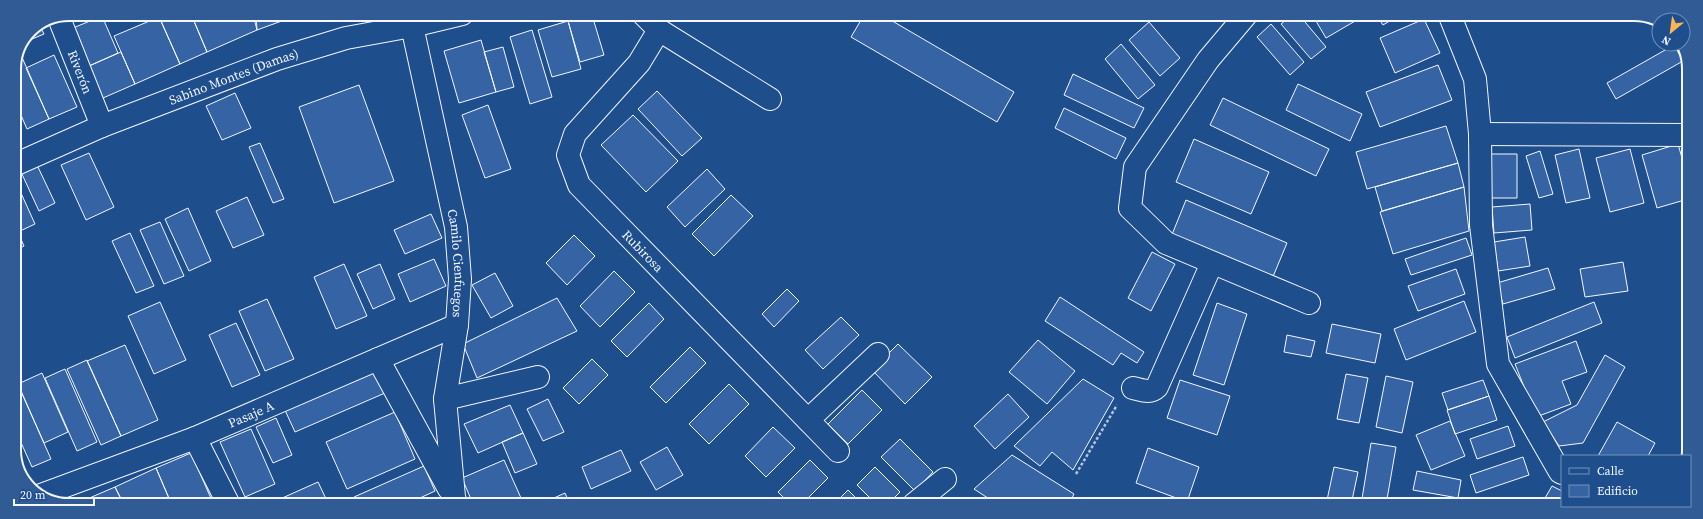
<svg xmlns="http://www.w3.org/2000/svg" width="1703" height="519" viewBox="0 0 1703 519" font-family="'Source Serif 4',serif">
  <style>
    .building { fill: #3563a3; stroke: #f2f6ff }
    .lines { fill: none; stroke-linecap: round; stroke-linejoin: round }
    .minor-casing { stroke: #f2f6ff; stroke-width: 24 }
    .path { stroke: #b3c4dc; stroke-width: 2.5; stroke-dasharray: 3 2; stroke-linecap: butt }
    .minor { stroke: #1f4e8c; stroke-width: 22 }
    .labels { text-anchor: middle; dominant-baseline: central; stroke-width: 3; stroke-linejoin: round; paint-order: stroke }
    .street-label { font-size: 13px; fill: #f2f6ff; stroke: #1f4e8c }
    .rim { fill: none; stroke: #f2f6ff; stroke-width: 2 }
  </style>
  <rect width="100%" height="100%" fill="#1f4e8c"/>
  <path class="building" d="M158 14H191L207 52 180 64Z
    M191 14H253L257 30 207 52Z
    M256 14H280L279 22 257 30Z
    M280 14H305L279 22Z
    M590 15H592L604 55 580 62 568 21Z
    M864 15H882L1014 92 997 122 851 37Z
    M1200 15H1215L1204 21Z
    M1292 15 1300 16 1326 47 1311 59 1281 24Z
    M102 16 118 53 89 66 73 28Z
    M1313 16H1361L1362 17 1326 38Z
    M1377 16H1398L1383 25Z
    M159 17 180 64 135 84 114 36Z
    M1424 19 1440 53 1395 73 1380 38Z
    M568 21 581 69 552 77 538 30Z
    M1149 22 1180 58 1160 76 1129 40Z
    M1271 24 1304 62 1290 75 1257 37Z
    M40 26 44 34 25 42 30 30Z
    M532 30 552 97 530 104 510 37Z
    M481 40 496 92 459 103 444 51Z
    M1121 44 1155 85 1138 99 1105 59Z
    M1674 45 1683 61 1616 99 1607 83Z
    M503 47 514 87 496 92 484 52Z
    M121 52 135 84 103 98 89 66Z
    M21 55 49 119 27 129 14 99V68Z
    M54 55 77 107 49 119 26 68Z
    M1438 65 1452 100 1380 127 1366 92Z
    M1073 74 1144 108 1134 128 1064 95Z
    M1298 84 1362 114 1350 141 1286 110Z
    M359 85 394 181 334 203 299 107Z
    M657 91 702 138 682 156 638 109Z
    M235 93 251 128 222 140 206 106Z
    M1223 98 1329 149 1316 176 1210 125Z
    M488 105 511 169 485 178 462 115Z
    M1064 108 1126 138 1116 159 1055 128Z
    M633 115 678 161 646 192 601 145Z
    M14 121 19 132 14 134Z
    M1446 126 1458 163 1367 189 1356 152Z
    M1194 139 1269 172 1251 214 1176 182Z
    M260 143 284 199 273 203 249 147Z
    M1678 144 1688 179V199L1657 208 1642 155Z
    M1579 149 1590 198 1566 203 1555 155Z
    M1630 149 1644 203 1610 212 1596 158Z
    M1540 151 1553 194 1539 198 1526 156Z
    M89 153 114 207 86 220 61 165Z
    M1491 154H1517V198H1491Z
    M1458 163 1464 187 1382 211 1375 187Z
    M37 165 55 203 39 211 21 172Z
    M707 169 725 189 685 227 667 207Z
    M16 182 35 224 18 232 14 223V183Z
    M1464 187 1469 231 1393 254 1380 212Z
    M731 195 753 216 714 256 692 234Z
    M247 197 264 235 233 248 216 211Z
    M1186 200 1287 243 1272 279 1171 237Z
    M1530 204 1532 230 1494 233 1492 207Z
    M188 208 211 261 189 271 165 219Z
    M431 214 442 238 405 254 394 230Z
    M160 222 184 276 164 284 140 230Z
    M14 223 24 246 14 251Z
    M130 233 154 286 136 293 112 241Z
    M574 235 595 256 567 285 546 263Z
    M1525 237 1530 266 1498 271 1494 242Z
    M1466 238 1472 255 1411 275 1405 259Z
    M1152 252 1175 264 1151 311 1128 298Z
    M434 259 446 286 410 302 398 274Z
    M1623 262 1628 291 1585 297 1580 269Z
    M344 264 367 316 336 329 314 277Z
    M380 264 395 299 373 309 357 274Z
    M1548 268 1555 289 1503 304 1497 283Z
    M1456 269 1465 294 1418 311 1408 286Z
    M614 271 635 292 600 327 580 306Z
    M495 273 513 306 491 318 472 285Z
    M787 289 799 301 774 327 762 314Z
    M1060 297 1144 352 1137 363 1121 353 1113 365 1045 321Z
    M557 298 577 331 477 378 463 344Z
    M267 299 294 359 265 371 239 311Z
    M1464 301 1476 332 1406 360 1394 329Z
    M160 302 186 360 154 374 128 316Z
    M1594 302 1602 323 1515 358 1507 337Z
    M649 303 664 319 627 357 611 341Z
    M1217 303 1247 314 1224 385 1193 375Z
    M841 317 859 335 823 369 805 350Z
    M236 323 260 375 232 387 209 335Z
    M1332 324 1381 334 1375 363 1326 353Z
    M1287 335 1315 341 1311 357 1284 352Z
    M1038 340 1075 371 1047 404 1009 372Z
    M1576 341 1587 372 1562 381 1571 404 1536 417 1515 364Z
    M898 344 932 377 905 404 872 370Z
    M125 345 158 420 121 436 87 361Z
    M690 347 706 363 666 403 650 387Z
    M1605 355 1625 367 1583 443 1559 446 1543 422 1577 405Z
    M592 359 608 375 579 404 563 388Z
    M87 360 121 436 101 445 67 369Z
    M65 369 97 442 77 451 45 378Z
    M374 369 385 393 295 432 284 408Z
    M42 373 68 432 44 443 18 384Z
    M1346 374 1368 378 1359 423 1337 419Z
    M1386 376 1413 382 1402 433 1376 427Z
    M1083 379 1114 398 1073 470 1052 452 1040 466 1014 446Z
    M1180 380 1230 396 1217 435 1167 418Z
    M1483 380 1489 396 1448 410 1442 393Z
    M729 384 749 404 709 444 689 424Z
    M19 387 51 459 32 467 14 427V389Z
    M862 390 882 410 848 444 828 424Z
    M1008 394 1029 417 995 449 974 426Z
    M1489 396 1497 420 1455 434 1447 410Z
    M548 399 564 432 543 441 527 409Z
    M510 405 523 433 478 453 464 424Z
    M395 412 415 459 347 489 326 442Z
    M276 418 292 455 273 463 256 427Z
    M1450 421 1465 456 1431 470 1416 435Z
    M1617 422 1655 443 1648 456H1598Z
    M1508 426 1515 446 1477 459 1470 439Z
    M773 427 795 448 766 477 745 456Z
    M251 429 275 484 245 497 220 442Z
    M523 433 537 464 515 473 502 442Z
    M900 439 933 472 915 491 881 457Z
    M1371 443 1396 447 1386 505H1361Z
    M667 447 683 475 656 490 640 462Z
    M1148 448 1199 467 1187 502 1136 483Z
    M621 450 631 471 591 489 582 467Z
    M191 453 213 503H171L156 468Z
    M1012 455 1074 494 1069 504H1039L1035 502 1034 504H997L974 489Z
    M1523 457 1529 475 1476 493 1470 475Z
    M504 460 521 498 508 504H473L462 478Z
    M810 460 828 478 802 504H790L778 492Z
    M424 466 435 491 407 504 357 503 354 497Z
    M875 467 900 492 888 504H876L857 485Z
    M1334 467 1358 472 1351 505H1326Z
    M156 468 171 503H123L115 487Z
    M1417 471 1461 480 1458 498 1413 490Z
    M318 482 328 503H282L280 499Z
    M1552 486 1562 491V505H1541Z
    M115 487 123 503H81L80 502Z
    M848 490 862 504H834Z
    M565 493 570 504H543V503Z
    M65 498 68 503H54Z"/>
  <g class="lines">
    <g class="minor-casing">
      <g id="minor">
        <path d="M644 15 659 30 770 99"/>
        <path d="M1246 15 1208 60 1135 167 1130 208 1166 243 1309 303"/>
        <path d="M1450 16 1475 79 1480 134 1481 225 1498 364 1560 472 1562 473"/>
        <path id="s1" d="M59 18 102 126"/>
        <path id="s2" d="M412 26 456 227 460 279 457 325 445 399 454 497 456 504"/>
        <path id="s3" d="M659 30 639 63 575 134 568 155 579 185 838 451"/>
        <path d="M1480 134 1689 135"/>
        <path id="s4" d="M14 165 102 126 277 59 346 38 412 26 462 14"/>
        <path d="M378 359 449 489"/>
        <path d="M1133 388C1142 390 1150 394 1157 387L1212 263"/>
        <path d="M445 399 538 377"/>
        <path d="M808 420 878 354"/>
        <path d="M195 438 228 503"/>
        <path id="s5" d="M41 495 195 438 457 325"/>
        <path d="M914 504 945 479"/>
      </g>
    </g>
    <path class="path" d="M1076 474 1117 405"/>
    <use href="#minor" class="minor"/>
  </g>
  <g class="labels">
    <g class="street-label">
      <text stroke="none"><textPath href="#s1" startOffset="58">Riverón</textPath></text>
      <text stroke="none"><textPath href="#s4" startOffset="237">Sabino Montes (Damas)</textPath></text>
      <text stroke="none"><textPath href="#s3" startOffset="280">Rubirosa</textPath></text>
      <text stroke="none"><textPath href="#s2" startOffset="242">Camilo Cienfuegos</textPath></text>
      <text stroke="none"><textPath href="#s5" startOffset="225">Pasaje A</textPath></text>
    </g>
  </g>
  <path d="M0 0H1703V519H0ZM69 21H1634A48 48 0 0 1 1682 69V450A48 48 0 0 1 1634 498H69A48 48 0 0 1 21 450V69A48 48 0 0 1 69 21Z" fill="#305b95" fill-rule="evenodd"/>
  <path class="rim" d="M69 21H1634A48 48 0 0 1 1682 69V450A48 48 0 0 1 1634 498H69A48 48 0 0 1 21 450V69A48 48 0 0 1 69 21Z"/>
  <rect x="1561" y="455" width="130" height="52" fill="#1f4e8c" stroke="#7391ba"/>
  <rect x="1569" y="468" width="20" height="6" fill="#1f4e8c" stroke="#7391ba"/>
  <text x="1597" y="475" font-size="12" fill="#f2f6ff">Calle</text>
  <rect x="1569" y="485" width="20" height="12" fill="#3563a3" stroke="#7391ba"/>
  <text x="1597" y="495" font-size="12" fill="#f2f6ff">Edificio</text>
  <g transform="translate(1671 32) rotate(209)"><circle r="19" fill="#1f4e8c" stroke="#7391ba"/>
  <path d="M0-3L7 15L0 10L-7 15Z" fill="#ffb74d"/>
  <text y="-6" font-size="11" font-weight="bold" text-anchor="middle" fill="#f2f6ff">N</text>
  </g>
  <path d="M14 499v6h80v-6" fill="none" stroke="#f2f6ff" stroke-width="2"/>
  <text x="20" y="499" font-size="12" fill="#f2f6ff" stroke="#1f4e8c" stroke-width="3" paint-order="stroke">20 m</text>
</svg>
